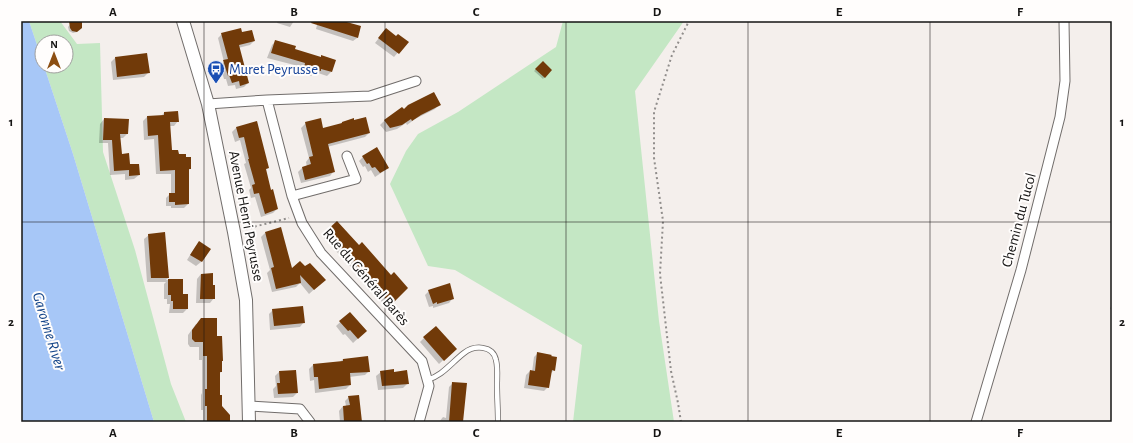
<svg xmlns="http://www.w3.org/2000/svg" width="1133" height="443" viewBox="0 0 1133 443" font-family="'Alegreya Sans',sans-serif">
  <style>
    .green { fill: #c4e7c4 }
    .water { fill: #a7c7f7 }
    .shadow { fill: #0003 }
    .building { fill: #713a09 }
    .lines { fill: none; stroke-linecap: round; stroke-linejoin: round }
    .service-casing { stroke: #716d6b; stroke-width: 6 }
    .minor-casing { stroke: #716d6b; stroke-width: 11 }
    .tertiary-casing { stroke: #716d6b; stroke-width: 14 }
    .path { stroke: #908d8b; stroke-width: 2; stroke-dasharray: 2 3; stroke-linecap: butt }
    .service { stroke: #fff; stroke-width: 4.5 }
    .minor { stroke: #fff; stroke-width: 9 }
    .tertiary { stroke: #fff; stroke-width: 12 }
    .grid { fill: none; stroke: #151413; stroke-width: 1; stroke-opacity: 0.55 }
    .labels { text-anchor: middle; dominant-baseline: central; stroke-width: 4; stroke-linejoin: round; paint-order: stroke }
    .transit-label { font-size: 15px; fill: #164399; stroke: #fffdfc; text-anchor: start }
    .street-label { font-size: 15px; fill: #151413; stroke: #fffdfc }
    .water-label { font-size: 16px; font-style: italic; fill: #14458a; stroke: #fffdfc }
    .neatline { fill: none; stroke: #151413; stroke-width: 1.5 }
    .grid-label { font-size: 13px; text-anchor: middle; font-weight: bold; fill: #151413 }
  </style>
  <rect width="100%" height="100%" fill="#f4efec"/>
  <path class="green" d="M29 21H60L77 44 100 43 103 152 135 250 171 384 186 422H154L73 154 44 66H66V42H42V60Z
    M563 21H684L635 91 659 321 674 422H573L582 345 455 270 428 266 390 184 406 151 418 134 458 112 556 47Z"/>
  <path class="water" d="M21 21H29L42 60V66H44L73 154 154 422H21Z"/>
  <path class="shadow" d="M73 21H78L77 32 73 33 69 31 68 27Z
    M278 21H294L290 27 277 23Z
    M318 21H347V23L357 38 353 41 316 29Z
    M222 34H241L254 41 250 45 238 48 248 83 244 87 236 89 235 85 228 86 226 79H224L220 65 224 62 218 38Z
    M382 34 395 37 407 42 394 57 375 43Z
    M276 41 294 50 320 58 331 72 327 76 318 73 316 75 313 74 311 76 300 72 302 67 267 58 272 45Z
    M146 54 148 73 144 77 113 80 111 62 115 58Z
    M543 63 550 70 543 79 534 71Z
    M439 104 435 109 415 119 407 125 406 123 397 129 386 132 380 125 385 120Z
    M164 113 178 121 174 126H169L171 151 179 155 190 169 188 171V204L184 208H171V206H166V198L170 194H171V174H156L154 139 144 140 143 121 147 117 161 116Z
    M104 119 127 134 123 138H120L121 155 139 175 134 179 125 180V174L110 175 108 143H99L100 124Z
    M354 121 369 133 365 137 327 147 334 171 330 176 301 183 298 172 302 168 307 167 306 162 309 158 301 128 306 123 323 129 340 125 342 122Z
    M256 122 268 168 265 170 271 191 277 209 273 213 261 217 255 197 251 198 249 190 251 188 244 164 246 163 240 140 235 142 232 132 236 128Z
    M363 157 388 167 384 171 375 177 371 170 368 172 365 166 363 167 359 161Z
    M329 230 359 247 391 276 407 288 388 306 384 301 382 302 373 293 374 292 324 238V235Z
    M265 233 291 270 320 284 309 294 300 283 296 287 272 292 267 273 270 270 261 237Z
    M149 235 168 278 166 280H182V295L187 309 183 313H169L170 304H167V299H164V284L166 282H147L144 239Z
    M199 242 209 249 201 262 196 266 187 260 195 247Z
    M201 274H212L214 298 210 303H196L197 279Z
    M429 291 453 298 449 303 433 308V306L429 307 425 295Z
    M1112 303V310L1110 309Z
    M273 310 304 322 300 327 270 330 269 314Z
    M350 313 366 331 353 343 345 334 343 335 336 326Z
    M196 324 216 337 221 362V372L219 374V396L221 406 229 422H203V410H201V395L202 393V360H199V347H190L188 344V335Z
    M424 338 455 349 439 364 420 342Z
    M538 353 554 370 550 374 548 387 544 391 524 388 526 375 530 371 532 372 534 357Z
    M343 359 369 371 365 375 349 377 350 385 346 389 315 393 314 380 310 381 309 369 313 365 340 362Z
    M279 372 297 393 293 397 274 398 273 389 276 386 275 376Z
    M381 372 393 373 408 383 403 388 378 390 376 376Z
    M453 383 462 422H439L443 417 446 418 449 387Z
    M349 397 361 422H340L339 411 343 406H346L345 401Z"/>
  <path class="building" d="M69 21H82V28L77 32 72 31 70 28Z
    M312 21H343L361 26 358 38 311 23Z
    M241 28 242 32 252 30 255 41 239 45 249 83 240 86 239 81 232 83 229 75 228 76 223 60 228 59 221 33Z
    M386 28 396 36 398 34 409 42 399 54 378 38Z
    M275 40 296 46 295 49 321 57V55L336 60 332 72 321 69V71L317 70V72L304 68 305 63 271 53Z
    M147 53 150 73 117 77 115 57Z
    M543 61 552 70 545 78 535 69Z
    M434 92 441 105 421 115 412 121 411 119 402 125 390 128 384 120 402 107 404 109 408 105Z
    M178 111 179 122H170L172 150H178L179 154H186V157H191V169H189V204L175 205V202H169V193H175V170L160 171 158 135 148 136 147 116 164 115V112Z
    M366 117 370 133 328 144 335 172 305 180 302 167 311 164 309 157 313 156 305 122 321 118 323 128 342 123V122L354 118V120Z
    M104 118 129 119 128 134H120L122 154 129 153 130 164H139L140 175 129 176V170L114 171 112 140H103Z
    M257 121 269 168 266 169 271 190 273 189 278 209 265 214 259 193 254 194 252 185 255 184 248 159H249L244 137 239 138 236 127Z
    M377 147 389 168 380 173 375 167 372 168 369 163 367 164 362 156Z
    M337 221 359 245 362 242 391 275 394 272 408 288 393 303 388 297 386 299 377 288V287L326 231Z
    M281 227 292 268 300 261 305 266 310 263 326 280 314 290 300 275 301 283 276 289 271 268 274 267 265 232Z
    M165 232 169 278H151L148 234Z
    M199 241 211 249 202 262 190 255Z
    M213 273V285H215V299H200L201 274Z
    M168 279H183V294H188V309H173V301H171V295H168Z
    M450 283 454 299 437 304V302L433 304 428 290Z
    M303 306 305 323 274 326 272 309Z
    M350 312 367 331 358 339 350 330 348 331 339 321Z
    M201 318H217V336H222L223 361H222V372H220V395H222V406L230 415V422H207V406H205V389H207V356H203V342H195L192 339V330Z
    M436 326 457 349 444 361 423 337Z
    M537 352 552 355 551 356 557 357 555 371 552 370 549 388 528 385 530 370 535 371Z
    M368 356 370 372 350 373 351 385 319 389 318 377H314L313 364 343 361V359Z
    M394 369V372L407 370 409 384 382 386 380 371Z
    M296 370 298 393 278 394 277 383H280L279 371Z
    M452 382 467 383 463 422H449Z
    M359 395 362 422H344L343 406 350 405 348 396Z"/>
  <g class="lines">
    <g class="service-casing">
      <path id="service" d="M427 380C442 376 451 363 464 353 474 345 493 345 496 360 498 368 497 377 497 385 497 397 498 410 498 422"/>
    </g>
    <g class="minor-casing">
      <path id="minor" d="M267 100 292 196 302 223 321 253 422 361 429 386 419 422
        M208 104 267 100 370 96 416 81
        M292 196 356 179 347 156
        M249 406 300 409 310 422
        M976 422 1021 270 1060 117 1065 81 1064 21"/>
    </g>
    <g class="tertiary-casing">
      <path id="tertiary" d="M183 21 208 104 234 232 246 300 249 422"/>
    </g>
    <path class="path" d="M245 229 289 218
      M681 422 678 403 671 371 660 274 663 221 654 158V112L672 55 689 21"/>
    <use href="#service" class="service"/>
    <use href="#minor" class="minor"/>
    <use href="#tertiary" class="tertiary"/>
  </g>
  <path class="grid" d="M204 21V422M385 21V422M566 21V422M748 21V422M930 21V422M21 222H1112"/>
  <defs>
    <g id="bus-pin" transform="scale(0.9)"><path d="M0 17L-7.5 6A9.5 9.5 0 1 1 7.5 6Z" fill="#1a4fb4" stroke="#fffdfc"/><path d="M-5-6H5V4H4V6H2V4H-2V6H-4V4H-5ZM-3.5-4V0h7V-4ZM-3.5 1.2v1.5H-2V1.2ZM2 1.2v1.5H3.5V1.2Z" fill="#fff"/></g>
  </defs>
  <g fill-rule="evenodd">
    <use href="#bus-pin" x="216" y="69"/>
  </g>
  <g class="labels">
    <g class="transit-label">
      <text x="229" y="69">Muret Peyrusse</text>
    </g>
    <g class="street-label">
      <text transform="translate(246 216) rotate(79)">Avenue Henri Peyrusse</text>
      <text transform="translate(1019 220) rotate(-75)">Chemin du Tucol</text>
      <text transform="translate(366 277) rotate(49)">Rue du Général Barès</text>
    </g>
    <g class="water-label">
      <text transform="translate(49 331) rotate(73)">Garonne River</text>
    </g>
  </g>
  <rect width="1133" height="443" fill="none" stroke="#fffdfc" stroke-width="44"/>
  <g transform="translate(54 54)"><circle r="19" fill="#fffdfc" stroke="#a1a09f"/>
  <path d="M0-3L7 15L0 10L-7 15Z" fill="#8c4e12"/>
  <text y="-6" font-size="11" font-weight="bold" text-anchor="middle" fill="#151413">N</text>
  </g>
  <rect x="22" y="22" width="1089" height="399" class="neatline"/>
  <g class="grid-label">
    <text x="113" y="16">A</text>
    <text x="294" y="16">B</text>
    <text x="476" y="16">C</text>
    <text x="657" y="16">D</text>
    <text x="839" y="16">E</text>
    <text x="1020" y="16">F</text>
    <text x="11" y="126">1</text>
    <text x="1122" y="126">1</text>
    <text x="11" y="326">2</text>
    <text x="1122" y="326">2</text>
    <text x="113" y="437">A</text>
    <text x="294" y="437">B</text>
    <text x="476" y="437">C</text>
    <text x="657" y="437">D</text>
    <text x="839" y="437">E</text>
    <text x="1020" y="437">F</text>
  </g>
</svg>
